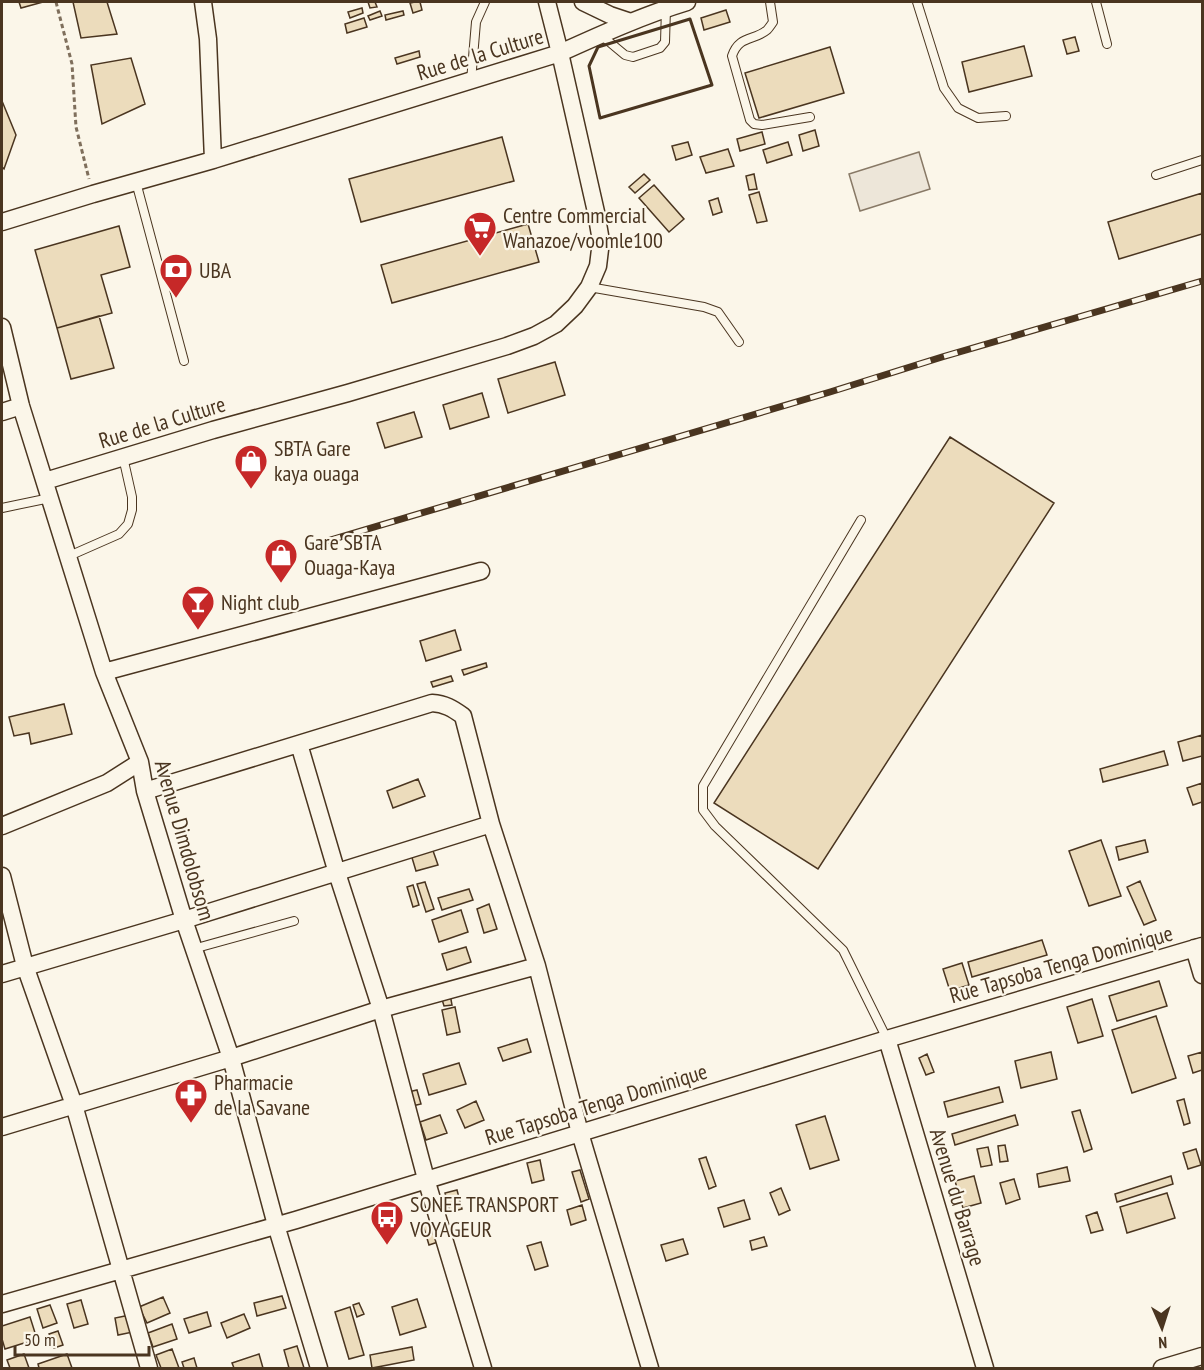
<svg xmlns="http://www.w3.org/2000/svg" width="1204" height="1370" viewBox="0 0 1204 1370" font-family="'PT Sans Narrow',sans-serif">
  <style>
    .green { fill: #ede6d9; stroke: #887966; stroke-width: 1.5 }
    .building { fill: #ecdcbc; stroke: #4a3520; stroke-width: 1.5 }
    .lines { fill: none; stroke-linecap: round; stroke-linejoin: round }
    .lane-casing { stroke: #4a3520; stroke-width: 10 }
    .street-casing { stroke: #4a3520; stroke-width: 19 }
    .path { stroke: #7f6f5c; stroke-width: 3; stroke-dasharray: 4.5 3; stroke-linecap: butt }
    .lane { stroke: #fbf6e9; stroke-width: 8 }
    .street { stroke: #fbf6e9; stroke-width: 16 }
    .rail-casing { stroke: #4a3520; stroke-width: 7 }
    .rail { stroke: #fbf6e9; stroke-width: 4.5; stroke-dasharray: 14; stroke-linecap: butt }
    .wall { stroke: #4a3520; stroke-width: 3 }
    .labels { text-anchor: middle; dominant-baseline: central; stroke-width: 4.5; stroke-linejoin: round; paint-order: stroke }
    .street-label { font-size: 22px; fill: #4a3520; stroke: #fbf6e9 }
    .poi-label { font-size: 22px; fill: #4a3520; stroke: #fbf6e9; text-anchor: start }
  </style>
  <rect width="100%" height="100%" fill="#fbf6e9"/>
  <path class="green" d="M919 152 930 189 860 211 849 174Z"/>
  <path class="building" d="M19 2H43L21 8Z
    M73 2H107L117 34 81 38Z
    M368 2H375L377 7 370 8Z
    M415 2H420L422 10 413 13 410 3Z
    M362 8 363 13 350 18 348 12Z
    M726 10 730 22 704 30 701 18Z
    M380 11 382 16 370 20 368 16Z
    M403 11 404 15 386 20 385 15Z
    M364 18 367 27 347 33 345 24Z
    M1075 37 1079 51 1067 54 1063 40Z
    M1024 46 1032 76 969 92 962 62Z
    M830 47 844 93 759 118 745 73Z
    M419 51 420 57 397 64 395 58Z
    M131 58 145 104 102 124 91 65Z
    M2 101 16 135 4 169 2 167Z
    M815 130 819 146 803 151 799 135Z
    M762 132 765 144 740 151 737 139Z
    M502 137 514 181 361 222 349 179Z
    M688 142 692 155 676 160 672 146Z
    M788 142 792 155 767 163 763 150Z
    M728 149 734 166 706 173 700 157Z
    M644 174 650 180 635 193 629 187Z
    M754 174 757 189 749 190 746 176Z
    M654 185 684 219 669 232 639 198Z
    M759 192 767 221 757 223 749 195Z
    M1202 193V234L1119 259 1108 222Z
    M718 198 722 212 713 215 709 201Z
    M528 224 539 262 392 303 381 265Z
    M119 226 130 267 101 275 112 313 57 328 35 250Z
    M99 316 114 368 71 379 57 328Z
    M555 362 565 395 508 413 498 379Z
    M482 393 489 417 450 429 443 405Z
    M414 412 422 437 385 448 377 423Z
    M950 437 1054 503 818 869 714 803Z
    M455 630 461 650 426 661 420 641Z
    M486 663 487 667 464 675 462 670Z
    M451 676 453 681 433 687 431 682Z
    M64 704 72 734 31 744 29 733 14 736 9 717Z
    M1202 735V756L1183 761 1178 742Z
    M1164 751 1168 765 1103 782 1100 769Z
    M418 779 425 796 393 808 387 791Z
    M1202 783V802L1193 805 1187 788Z
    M1101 840 1121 896 1089 906 1069 851Z
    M1145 840 1148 852 1119 860 1116 847Z
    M431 845 438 865 416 871 410 851Z
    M1140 881 1156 920 1144 925 1127 887Z
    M425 882 434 909 426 912 417 884Z
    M413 885 419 905 413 907 407 887Z
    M469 889 473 900 442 910 438 898Z
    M489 904 497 929 484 933 477 909Z
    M461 910 468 932 439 942 432 920Z
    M1042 940 1047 955 972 977 968 962Z
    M466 947 471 962 447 970 442 954Z
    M962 963 969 985 950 991 943 969Z
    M1159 981 1167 1006 1117 1021 1109 996Z
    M450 994 452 1005 444 1006 441 996Z
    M1092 999 1103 1036 1078 1043 1067 1007Z
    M455 1007 460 1032 447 1035 442 1010Z
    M1156 1016 1176 1078 1132 1093 1112 1030Z
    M527 1039 531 1052 503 1061 498 1048Z
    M1051 1052 1057 1079 1021 1088 1015 1061Z
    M1202 1052V1070L1193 1073 1188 1056Z
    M927 1054 934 1072 926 1075 919 1058Z
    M459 1063 466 1084 429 1095 423 1074Z
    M999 1087 1003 1102 948 1117 944 1102Z
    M417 1090 421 1104 412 1106 408 1092Z
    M1184 1099 1190 1123 1184 1125 1177 1101Z
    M476 1101 484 1120 465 1128 457 1110Z
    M1080 1110 1092 1149 1084 1152 1072 1112Z
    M440 1115 447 1133 426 1140 420 1122Z
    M1015 1115 1018 1125 955 1145 952 1134Z
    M825 1116 839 1160 810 1169 796 1125Z
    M1005 1145 1008 1161 1000 1162 998 1146Z
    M988 1147 992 1165 981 1167 977 1149Z
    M1196 1149 1201 1165 1188 1169 1183 1153Z
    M706 1157 716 1186 709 1189 699 1159Z
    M540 1160 544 1180 532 1183 527 1163Z
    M1067 1167 1070 1181 1039 1187 1037 1174Z
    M580 1170 589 1199 581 1202 572 1172Z
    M974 1176 981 1203 963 1208 955 1181Z
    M1171 1176 1173 1184 1117 1202 1115 1194Z
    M1014 1179 1020 1199 1006 1204 1000 1183Z
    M781 1188 790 1210 779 1215 770 1193Z
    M457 1190 462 1209 450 1212 445 1193Z
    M1167 1193 1175 1218 1127 1233 1120 1207Z
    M744 1200 750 1219 724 1227 718 1208Z
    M582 1205 586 1220 571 1225 567 1210Z
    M1097 1212 1103 1230 1091 1233 1086 1216Z
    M432 1223 438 1242 429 1245 423 1225Z
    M764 1237 767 1246 752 1250 750 1241Z
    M683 1239 688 1254 666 1261 661 1245Z
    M541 1242 548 1266 535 1270 527 1246Z
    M282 1296 286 1308 257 1316 254 1303Z
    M163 1297 170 1313 147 1323 139 1307Z
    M417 1299 426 1327 400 1335 392 1307Z
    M81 1300 88 1324 74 1328 67 1304Z
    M359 1303 364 1314 357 1317 353 1305Z
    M50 1305 57 1323 43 1328 37 1309Z
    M350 1307 364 1355 349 1359 335 1312Z
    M207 1312 211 1326 189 1333 184 1319Z
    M244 1314 250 1328 227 1338 221 1323Z
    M130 1315 133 1332 118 1335 115 1318Z
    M30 1317 37 1339 5 1349 2 1339V1326Z
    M172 1324 177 1339 153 1347 148 1333Z
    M58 1331 63 1345 54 1348 49 1334Z
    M297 1346 304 1368H289L284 1350Z
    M412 1347 414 1360 372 1368 370 1355Z
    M172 1349 179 1368H161L156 1355Z
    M24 1354 29 1368H10L7 1360Z
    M67 1354 72 1368H39L38 1364Z
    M259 1354 263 1368H234L232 1363Z
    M194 1358 197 1368H184L182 1362Z"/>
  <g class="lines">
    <g class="lane-casing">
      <path id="lane" d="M770 2 773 22C771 25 769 28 767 30 754 41 739 35 732 56L750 120 754 124 762 125 810 117
        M917 2 944 88 958 108 978 118 1006 116
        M1096 2 1107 44
        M601 35 625 55 633 57 660 48 665 42 666 8
        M471 81 476 22 485 2
        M1156 175 1202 160
        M136 182 184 361
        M589 287 704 307 718 312 739 342
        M2 508 50 498
        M861 520 703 786V810L715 826 843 950 887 1039
        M69 556 119 534 128 524 132 510V497L123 457
        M193 949 294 921"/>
    </g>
    <g class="street-casing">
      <path id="street" d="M203 2 208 39 213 160
        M583 2 610 15 631 22
        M2 222 93 194 213 160 560 53C602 34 644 15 687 2
        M2 327 21 406 104 672 140 762 145 791 184 920 231 1058 276 1225 319 1368
        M2 412 21 406
        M45 481 213 430 348 393 507 346 534 336 556 324 575 306 589 287 598 266 601 241 596 212 560 53 547 2
        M104 672 481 571
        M299 744 337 873 381 1009 426 1179 483 1368
        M145 791 432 703C445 704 452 708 463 716L491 824 537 966 580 1133 650 1368
        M2 826 107 783 140 762
        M2 876 25 966 74 1105 149 1368
        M1194 948 1202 975
        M2 974 184 920 491 824
        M887 1039 985 1368
        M2 1127 231 1058 381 1009 537 966
        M2 1304 296 1220 887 1039 1202 946
        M1162 1368 1202 1356"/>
    </g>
    <path class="path" d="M56 2 72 64 76 127 89 179"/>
    <use href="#lane" class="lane"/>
    <use href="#street" class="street"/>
    <g class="rail-casing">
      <path id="rail" d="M327 541 830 392 942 357 1202 281"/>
    </g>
    <use href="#rail" class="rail"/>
    <path class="wall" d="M690 19 712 85 600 118 589 66 598 47Z"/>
  </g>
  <defs>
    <g id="supermarket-pin" transform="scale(1.725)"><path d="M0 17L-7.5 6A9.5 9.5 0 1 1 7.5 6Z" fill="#c62828" stroke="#fbf6e9"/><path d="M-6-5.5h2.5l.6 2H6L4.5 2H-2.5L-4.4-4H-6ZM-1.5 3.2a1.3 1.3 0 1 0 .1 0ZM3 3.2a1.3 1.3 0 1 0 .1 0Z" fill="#fff"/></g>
    <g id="bank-pin" transform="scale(1.725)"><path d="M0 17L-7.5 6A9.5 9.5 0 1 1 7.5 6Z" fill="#c62828" stroke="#fbf6e9"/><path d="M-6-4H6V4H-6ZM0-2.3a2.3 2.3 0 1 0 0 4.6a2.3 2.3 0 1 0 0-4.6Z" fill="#fff"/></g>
    <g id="shop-pin" transform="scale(1.725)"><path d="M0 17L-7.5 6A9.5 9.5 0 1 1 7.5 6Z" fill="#c62828" stroke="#fbf6e9"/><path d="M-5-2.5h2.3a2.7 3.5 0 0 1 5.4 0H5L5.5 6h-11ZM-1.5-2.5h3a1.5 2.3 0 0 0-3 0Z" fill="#fff"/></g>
    <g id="bar-pin" transform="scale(1.725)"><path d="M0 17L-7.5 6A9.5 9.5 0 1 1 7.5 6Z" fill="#c62828" stroke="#fbf6e9"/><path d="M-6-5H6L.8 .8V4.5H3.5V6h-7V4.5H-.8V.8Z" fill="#fff"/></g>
    <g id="pharmacy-pin" transform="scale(1.725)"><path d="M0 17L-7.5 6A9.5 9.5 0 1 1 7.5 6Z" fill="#c62828" stroke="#fbf6e9"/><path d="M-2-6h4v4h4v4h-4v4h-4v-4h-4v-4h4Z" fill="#fff"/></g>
    <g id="bus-pin" transform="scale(1.725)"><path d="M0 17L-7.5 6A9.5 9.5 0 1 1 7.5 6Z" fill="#c62828" stroke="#fbf6e9"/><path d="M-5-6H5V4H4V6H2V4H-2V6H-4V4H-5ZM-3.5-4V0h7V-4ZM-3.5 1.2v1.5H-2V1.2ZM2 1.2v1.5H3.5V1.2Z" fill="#fff"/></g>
  </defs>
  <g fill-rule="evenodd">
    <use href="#supermarket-pin" x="480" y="228"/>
    <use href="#bank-pin" x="176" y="270"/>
    <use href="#shop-pin" x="251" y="461"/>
    <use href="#shop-pin" x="281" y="555"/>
    <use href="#bar-pin" x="198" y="602"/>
    <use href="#pharmacy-pin" x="191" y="1095"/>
    <use href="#bus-pin" x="387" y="1217"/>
  </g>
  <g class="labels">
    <g class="street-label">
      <text transform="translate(480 54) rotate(-17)">Rue de la Culture</text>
      <text transform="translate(162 422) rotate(-17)">Rue de la Culture</text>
      <text transform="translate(185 840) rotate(74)">Avenue Dimdolobsom</text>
      <text transform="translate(1061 964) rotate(-16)">Rue Tapsoba Tenga Dominique</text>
      <text transform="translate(596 1104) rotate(-17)">Rue Tapsoba Tenga Dominique</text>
      <text transform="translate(958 1197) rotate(73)">Avenue du Barrage</text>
    </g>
    <g class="poi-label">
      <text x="503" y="215">Centre Commercial<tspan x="503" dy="25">Wanazoe/voomle100</tspan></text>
      <text x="199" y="270">UBA</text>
      <text x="274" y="448">SBTA Gare<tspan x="274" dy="25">kaya ouaga</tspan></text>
      <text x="304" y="542">Gare SBTA<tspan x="304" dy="25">Ouaga-Kaya</tspan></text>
      <text x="221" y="602">Night club</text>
      <text x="214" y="1082">Pharmacie<tspan x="214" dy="25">de la Savane</tspan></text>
      <text x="410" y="1204">SONEF TRANSPORT<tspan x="410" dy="25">VOYAGEUR</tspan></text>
    </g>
  </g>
  <rect width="1204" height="1370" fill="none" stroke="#4a3520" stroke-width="6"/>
  <g transform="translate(1162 1328) rotate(177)" stroke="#fbf6e9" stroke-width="4.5" paint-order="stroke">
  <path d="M0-4.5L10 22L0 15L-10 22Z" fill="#4a3520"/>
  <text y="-9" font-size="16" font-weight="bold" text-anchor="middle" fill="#4a3520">N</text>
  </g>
  <path d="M15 1346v9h134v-9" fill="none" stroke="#4a3520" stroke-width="3"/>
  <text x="24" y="1346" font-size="18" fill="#4a3520" stroke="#fbf6e9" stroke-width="4.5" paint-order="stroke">50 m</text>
</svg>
